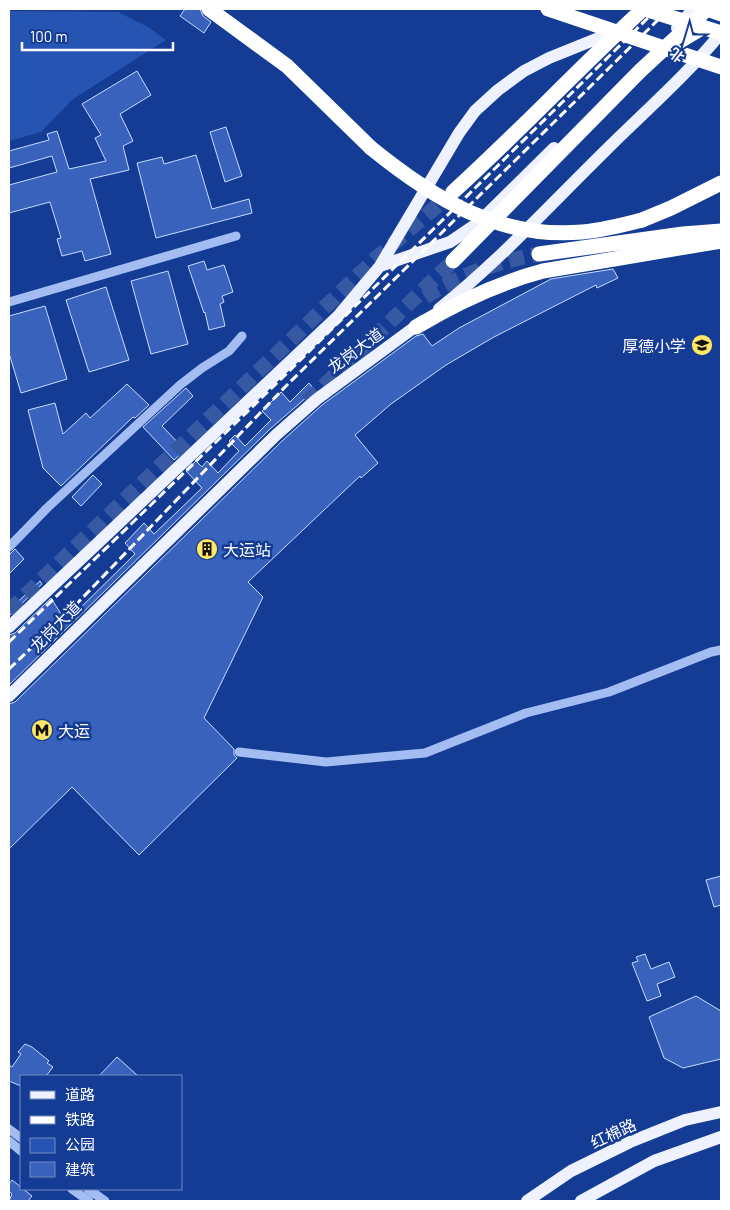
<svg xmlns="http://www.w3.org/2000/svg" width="730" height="1210" viewBox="0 0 730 1210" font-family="Barlow,'Noto Sans SC',sans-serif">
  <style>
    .green { fill: #2654b3 }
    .building { fill: #3862bb; stroke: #cadbfc }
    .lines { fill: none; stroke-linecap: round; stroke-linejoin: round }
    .highway-tunnel { stroke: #3759a4; stroke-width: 15; stroke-dasharray: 15 8; stroke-linecap: butt }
    .minor { stroke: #a3bdf2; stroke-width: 9 }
    .major { stroke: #eef2ff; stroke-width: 12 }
    .highway { stroke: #fff; stroke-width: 15 }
    .rail { stroke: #fff; stroke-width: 3; stroke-dasharray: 9 4; stroke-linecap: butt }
    .highway-bridge { stroke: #fff; stroke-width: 15 }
    .labels { text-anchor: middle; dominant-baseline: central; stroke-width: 5; stroke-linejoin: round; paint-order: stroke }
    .poi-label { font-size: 16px; fill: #fff; stroke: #143c94; text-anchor: start }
    .street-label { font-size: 16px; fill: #fff; stroke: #143c94 }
  </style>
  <rect width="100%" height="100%" fill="#143c94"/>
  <path class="green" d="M9 11 118 12 148 27 166 40 73 99 41 132 9 141Z"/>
  <path class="building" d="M185 9H200L203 16 211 22 204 33 180 16Z
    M137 71 151 95 120 114 133 141 123 146 129 170 90 179 111 254 85 261 82 251 62 256 57 239 61 238 50 202 9 213V185L57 172 52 156 9 168V151L49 140 47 134 57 131 69 169 106 161 95 138 101 135 82 104Z
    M226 127 242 176 225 182 210 132Z
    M196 155 212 209 249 199 252 213 156 238 137 163 162 157 164 164Z
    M204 261 207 270 224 265 233 292 222 296 224 302 220 304 225 326 209 330 205 312 204 313 188 266Z
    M613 269 618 278 597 288 596 285 494 337 446 365 391 404 355 435 378 463 361 478 360 476 248 582 263 597 204 718 234 749V755L237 758 139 855 72 787 9 849V704L15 702 282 441 322 405 416 336 423 334 432 346 459 328 551 279Z
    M168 271 188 344 151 354 131 281Z
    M106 287 129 360 89 372 66 300Z
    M45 306 67 379 21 393 9 353V316Z
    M309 383 315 390 270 429 9 685V635L15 633 51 598 66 622 135 554 125 543 144 523 154 534 202 488 186 471 196 461 202 467 207 461 218 473 239 451 229 441 235 435 245 446 271 420 262 411 281 392 290 402Z
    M127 384 149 405 135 418 133 417 61 486 43 468 28 410 55 403 63 434 86 413 90 418Z
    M186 388 193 396 162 426 185 450 174 460 143 427Z
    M93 475 102 484 81 506 72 497Z
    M15 549 24 559 9 574V555Z
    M40 581 42 584 9 616V610Z
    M721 876V905L714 907 706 880Z
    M645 954 651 969 669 962 675 977 657 984 661 996 647 1001 632 963 638 961 636 957Z
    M696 996 721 1011V1059L683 1068 664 1058 649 1017Z
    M25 1044 32 1047 49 1061 47 1063 53 1067 46 1076H21V1086L9 1081V1065L12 1067 21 1054 18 1052Z
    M117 1057 138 1076H99Z
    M12 1180 32 1196 28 1201H9L12 1194 9 1191V1184Z"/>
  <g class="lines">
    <path class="highway-tunnel" d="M425 297C459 275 500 261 539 254
      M307 402 453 261
      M9 611 374 260 453 192"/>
    <path class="minor" d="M9 302 236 236
      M9 547 47 508 180 385 202 368 229 351 242 336
      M239 752 326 762 425 753 526 713 609 692 711 652 721 650
      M9 1129 21 1138
      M9 1141 21 1151
      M72 1189 89 1201
      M88 1189 105 1201"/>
    <path class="major" d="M677 28 693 9
      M380 266 450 242 478 223 554 148
      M439 309C498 262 550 205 604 152 642 114 688 74 721 33
      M9 627 338 316 380 266 459 133 475 111 498 90 524 71 549 58 616 31
      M9 696 276 435 317 399 423 321
      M527 1201 571 1171 630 1142 685 1120 721 1112
      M581 1201 654 1161 721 1137"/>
    <path class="highway" d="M209 9 287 66 371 148
      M453 192C518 133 578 69 643 9
      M642 220 671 208 721 183
      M539 254 683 234 721 231
      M453 261 640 71 707 9 721 14
      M416 327C456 303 498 283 543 271L721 241"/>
    <path class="rail" d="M9 642 280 380 657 9
      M9 669 65 616 286 386 669 9"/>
    <path class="highway-bridge" d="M548 9 721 67
      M645 9 721 33
      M371 148C434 199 498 239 582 232 603 230 623 225 642 220"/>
  </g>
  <defs>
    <g id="school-disc" transform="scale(1.125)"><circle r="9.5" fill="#ffe664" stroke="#143c94"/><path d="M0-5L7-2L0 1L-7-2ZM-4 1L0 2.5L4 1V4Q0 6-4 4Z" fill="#111"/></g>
    <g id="building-disc" transform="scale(1.125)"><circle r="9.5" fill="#ffe664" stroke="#143c94"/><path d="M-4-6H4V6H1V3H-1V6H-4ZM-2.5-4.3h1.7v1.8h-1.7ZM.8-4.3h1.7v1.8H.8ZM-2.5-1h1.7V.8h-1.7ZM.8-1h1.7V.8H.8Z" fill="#111"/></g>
    <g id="metro-disc" transform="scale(1.125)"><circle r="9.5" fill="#ffe664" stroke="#143c94"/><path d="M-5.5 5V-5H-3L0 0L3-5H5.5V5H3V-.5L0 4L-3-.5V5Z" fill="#111"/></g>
  </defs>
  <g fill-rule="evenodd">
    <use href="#school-disc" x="702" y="345"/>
    <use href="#building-disc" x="207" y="549"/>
    <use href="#metro-disc" x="42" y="730"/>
  </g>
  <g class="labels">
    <g class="poi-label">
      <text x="686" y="345" text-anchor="end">厚德小学</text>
      <text x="223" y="549">大运站</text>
      <text x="58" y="730">大运</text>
    </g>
    <g class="street-label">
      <text transform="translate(355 350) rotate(-36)">龙岗大道</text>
      <text transform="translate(55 626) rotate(-45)">龙岗大道</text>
      <text transform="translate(613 1133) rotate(-25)">红棉路</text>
    </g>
  </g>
  <rect width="730" height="1210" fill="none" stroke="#ffffff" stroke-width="20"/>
  <rect x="20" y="1075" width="162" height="115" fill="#143c94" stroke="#728abf"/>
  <rect x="30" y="1091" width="25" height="8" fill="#eef2ff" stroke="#728abf"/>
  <text x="65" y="1100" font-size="15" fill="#ffffff">道路</text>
  <rect x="30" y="1116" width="25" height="8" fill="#ffffff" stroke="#728abf"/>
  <text x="65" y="1125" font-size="15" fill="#ffffff">铁路</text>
  <rect x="30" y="1138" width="25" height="15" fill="#2654b3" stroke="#728abf"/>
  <text x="65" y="1150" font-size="15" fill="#ffffff">公园</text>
  <rect x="30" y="1162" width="25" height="15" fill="#3862bb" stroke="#728abf"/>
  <text x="65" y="1175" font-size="15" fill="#ffffff">建筑</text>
  <g transform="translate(685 45) rotate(218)" stroke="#143c94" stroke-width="4" paint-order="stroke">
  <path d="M0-4L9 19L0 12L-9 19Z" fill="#ffffff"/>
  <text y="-8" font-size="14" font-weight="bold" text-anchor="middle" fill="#ffffff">北</text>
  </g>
  <path d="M22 42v8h151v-8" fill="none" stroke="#ffffff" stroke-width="2.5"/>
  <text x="30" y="42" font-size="15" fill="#ffffff" stroke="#143c94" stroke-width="4" paint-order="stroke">100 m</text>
</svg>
